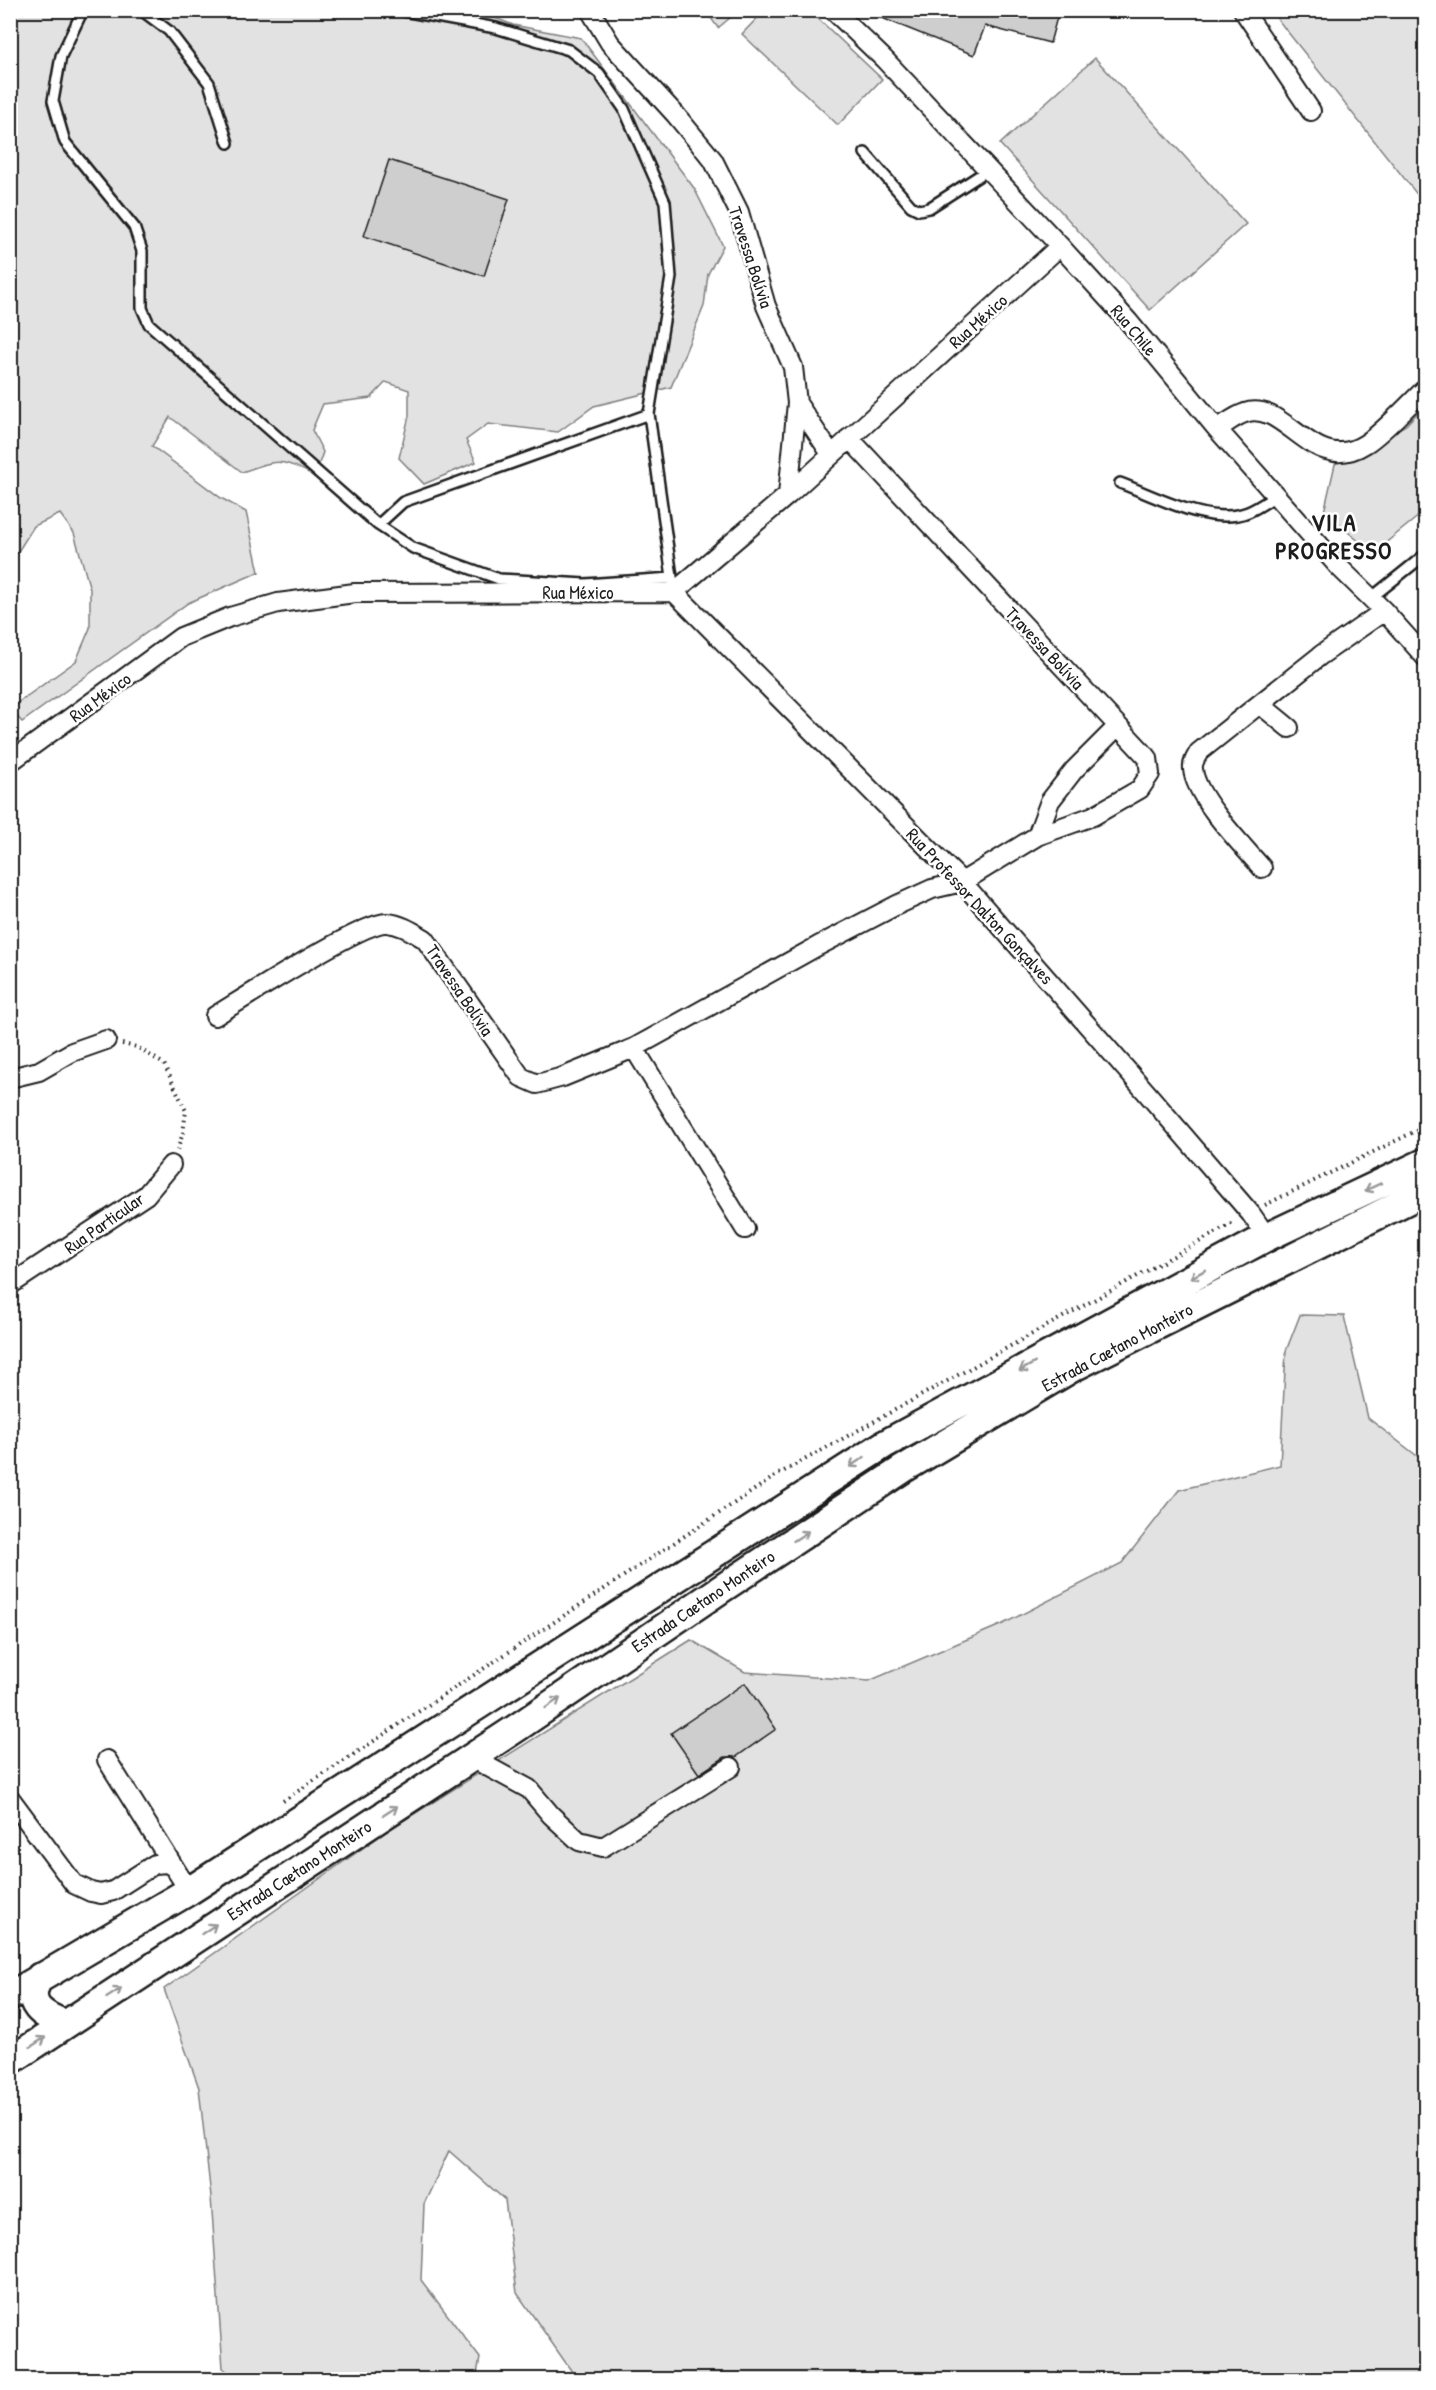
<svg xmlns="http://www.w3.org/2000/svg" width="1436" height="2390" viewBox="0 0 1436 2390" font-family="'Patrick Hand',sans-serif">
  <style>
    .green { fill: #e2e2e2; stroke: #7f7f7f; stroke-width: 1.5 }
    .building { fill: #cecece; stroke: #1c1c1c; stroke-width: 1.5 }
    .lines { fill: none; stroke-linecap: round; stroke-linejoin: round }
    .lane-casing { stroke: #1c1c1c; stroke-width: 14 }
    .street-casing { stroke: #1c1c1c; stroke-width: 22 }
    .primary-casing { stroke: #1c1c1c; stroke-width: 32 }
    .path { stroke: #1c1c1c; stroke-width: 4; stroke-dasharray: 1.5 4.5; stroke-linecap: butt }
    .lane { stroke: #fff; stroke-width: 9 }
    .street { stroke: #fff; stroke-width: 18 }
    .primary { stroke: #fff; stroke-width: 27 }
    .oneway { stroke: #999 }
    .labels { text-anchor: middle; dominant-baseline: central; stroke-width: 5; stroke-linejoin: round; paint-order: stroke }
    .street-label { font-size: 18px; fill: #1c1c1c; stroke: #fff }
    .district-label { font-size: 24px; font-weight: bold; letter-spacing: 1.5px; fill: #1c1c1c; stroke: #fff }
  </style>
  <rect width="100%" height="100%" fill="#fff"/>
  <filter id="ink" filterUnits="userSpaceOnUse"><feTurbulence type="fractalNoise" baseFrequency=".0167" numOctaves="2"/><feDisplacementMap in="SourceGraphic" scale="12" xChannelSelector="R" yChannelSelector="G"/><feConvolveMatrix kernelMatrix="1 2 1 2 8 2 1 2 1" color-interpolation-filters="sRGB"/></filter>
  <g filter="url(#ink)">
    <path class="green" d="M11 11H478L513 25 581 38 694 188 723 246 708 274 704 306 671 387 594 406 558 432 488 424 466 440 476 462 424 484 399 458 409 416V390L386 382 371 398 323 404 312 430 323 452 315 476C280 458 279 459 242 472L170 417 152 446 221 498 246 512 259 572 188 603 22 722 14 713 16 704 76 661 90 628V589L74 533 60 514 34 526 12 561 14 639 11 640Z
      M706 11H738L718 28Z
      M764 11H810L882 79 838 125 742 34Z
      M1271 11H1425V200L1423 202Z
      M1095 58 1246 224 1150 310 1000 144Z
      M1425 405V511L1373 553 1324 512 1335 464 1406 425Z
      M1300 1315 1344 1316 1368 1418 1425 1462V2379H577L517 2293 505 2200 449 2151 424 2204 421 2280 480 2358 476 2379H236L223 2368 211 2197 199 2088 164 1989 387 1831 691 1640 745 1672 869 1681 1003 1624 1122 1563 1179 1490 1280 1465 1286 1351Z"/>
    <path class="building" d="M862 10H1059L1050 43 985 26 974 55Z
      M389 160 509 199 484 276 364 236Z
      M745 1683 776 1729 736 1757H725L699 1774 671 1733Z"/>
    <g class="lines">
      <g class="lane-casing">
        <path id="lane" d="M83 10 61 56 53 101 65 142 134 227 142 251V308L149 324 378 525 413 548 499 579 585 584 672 578
          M141 10 169 31 209 83 228 143
          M865 153 911 206 919 210 929 208 988 170
          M649 414 673 584
          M1120 483C1155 496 1211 527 1248 512 1258 508 1267 501 1276 496
          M378 525 403 502 649 414 671 277 665 202 624 109 599 73 569 50 496 28 398 10
          M1371 598 1426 554"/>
      </g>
      <g class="street-casing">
        <path id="street" d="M590 10 610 43 675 114 713 160 739 212 766 306 793 367 797 403 788 495
          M833 10 884 59 1060 246 1128 321 1217 429 1339 567 1384 611 1426 658
          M1243 10 1311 111
          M797 403 831 454
          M1217 429C1226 424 1235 416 1245 413 1285 399 1313 477 1365 444 1383 433 1409 404 1426 388
          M674 592 962 882 1146 1092 1251 1214 1267 1237
          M1261 705 1289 728
          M10 762 181 637 230 617 278 603 355 593 674 592 788 495 1060 246
          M1037 836 1050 801 1074 770 1118 726
          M1262 868C1243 846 1195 797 1193 769 1192 763 1196 757 1199 752L1321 655 1384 611
          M215 1016C243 999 363 921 387 923 401 924 413 932 425 939L521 1077 537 1084 563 1077 634 1048 818 946 897 905 932 889 962 882 1037 836 1093 816 1140 789 1150 774 1148 758 849 438
          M634 1048 745 1229
          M10 1078 39 1071 72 1052 106 1040
          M10 1285 146 1195 171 1165
          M472 1758 529 1789 551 1815 579 1841 603 1847 731 1767
          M107 1760 189 1891
          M10 1798 74 1884 91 1892 101 1894 113 1891 155 1864 167 1863 172 1866"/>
      </g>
      <g class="primary-casing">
        <path id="primary" d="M40 1977C22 2004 43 2016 66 2024
          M10 1996 189 1891 885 1444 1267 1237 1426 1162
          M10 2061 518 1727 721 1589 903 1469 1072 1368 1426 1191"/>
      </g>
      <path class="path" d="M122 1044 137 1047 164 1064 186 1111 183 1133 177 1151
        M1265 1205 1426 1126
        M283 1801 777 1475 1235 1222"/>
      <use href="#lane" class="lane"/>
      <use href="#street" class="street"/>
      <use href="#primary" class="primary"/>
    </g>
    <defs><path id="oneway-shaft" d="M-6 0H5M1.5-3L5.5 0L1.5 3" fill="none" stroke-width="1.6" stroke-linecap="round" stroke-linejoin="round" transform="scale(1.5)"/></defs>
    <g class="oneway">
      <use href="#oneway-shaft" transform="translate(1373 1187) rotate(155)"/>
      <use href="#oneway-shaft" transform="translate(1198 1274) rotate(151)"/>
      <use href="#oneway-shaft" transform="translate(1027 1367) rotate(151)"/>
      <use href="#oneway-shaft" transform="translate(857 1462) rotate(147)"/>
      <use href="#oneway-shaft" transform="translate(801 1536) rotate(-33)"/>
      <use href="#oneway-shaft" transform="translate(553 1703) rotate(-34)"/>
      <use href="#oneway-shaft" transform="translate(390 1811) rotate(-33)"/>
      <use href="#oneway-shaft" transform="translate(209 1929) rotate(-34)"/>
      <use href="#oneway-shaft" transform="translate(114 1993) rotate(-33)"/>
      <use href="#oneway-shaft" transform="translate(38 2042) rotate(-33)"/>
    </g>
  </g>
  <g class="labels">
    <g class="street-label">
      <text transform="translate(751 257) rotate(72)">Travessa Bolívia</text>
      <text transform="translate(978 321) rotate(-42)">Rua México</text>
      <text transform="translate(1134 330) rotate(50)">Rua Chile</text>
      <text x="578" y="592">Rua México</text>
      <text transform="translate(1045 648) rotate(47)">Travessa Bolívia</text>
      <text transform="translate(100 697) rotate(-36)">Rua México</text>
      <text transform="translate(980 906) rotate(47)">Rua Professor Dalton Gonçalves</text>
      <text transform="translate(460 990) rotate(56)">Travessa Bolívia</text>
      <text transform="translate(104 1223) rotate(-35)">Rua Particular</text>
      <text transform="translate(1117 1347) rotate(-28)">Estrada Caetano Monteiro</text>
      <text transform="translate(703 1601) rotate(-34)">Estrada Caetano Monteiro</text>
      <text transform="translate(299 1870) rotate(-33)">Estrada Caetano Monteiro</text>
    </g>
    <g class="district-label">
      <text x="1334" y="522">VILA<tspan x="1334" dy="28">PROGRESSO</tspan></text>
    </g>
  </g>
  <rect width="1436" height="2390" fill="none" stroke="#fff" stroke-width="36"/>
  <rect x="18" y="18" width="1400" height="2354" fill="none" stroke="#1c1c1c" stroke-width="2" filter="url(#ink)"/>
</svg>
